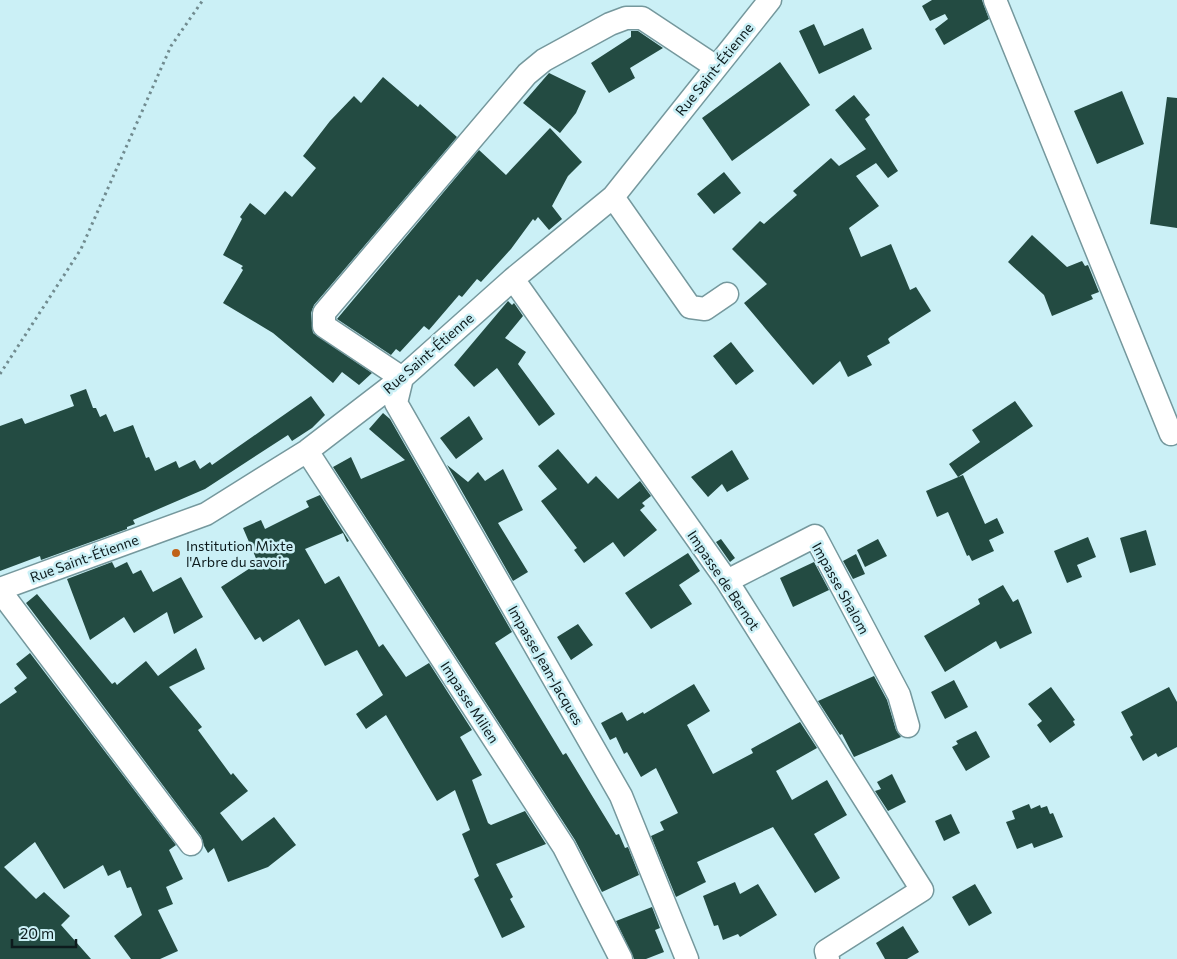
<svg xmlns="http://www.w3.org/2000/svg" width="1177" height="959" viewBox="0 0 1177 959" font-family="Commissioner,sans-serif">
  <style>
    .building { fill: #234b42 }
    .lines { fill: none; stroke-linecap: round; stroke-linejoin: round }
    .minor-casing { stroke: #75989d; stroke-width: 25 }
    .path { stroke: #718b8f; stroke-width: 3; stroke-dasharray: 2.5 4; stroke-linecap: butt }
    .minor { stroke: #fff; stroke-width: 22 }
    .poi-dot { fill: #c06218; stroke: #cbf0f6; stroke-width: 2 }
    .labels { text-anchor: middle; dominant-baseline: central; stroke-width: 5; stroke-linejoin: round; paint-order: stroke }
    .street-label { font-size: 14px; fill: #0d1b1d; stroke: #cbf0f6 }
    .poi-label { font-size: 14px; fill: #0d1b1d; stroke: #cbf0f6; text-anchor: start }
  </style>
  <rect width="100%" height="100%" fill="#cbf0f6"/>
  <path class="building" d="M932 0H982L989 19 944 45 935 29 948 19 945 14 930 21 922 6Z
    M814 24 824 46 863 28 872 49 819 74 799 31Z
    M631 31H638L663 48 630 68 635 78 609 93 591 63 631 37Z
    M780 62 810 105 732 161 702 118Z
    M549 73 586 91 576 113 560 133 523 103Z
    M383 77 418 107 420 104 457 137 314 305 311 313 313 333 372 373 359 385 342 372 333 383 273 333 223 303 243 270 241 268 243 266 223 255 242 219 240 217 250 203 265 215 285 191 292 197 316 168 303 156 330 121 354 96 361 103Z
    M1122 91 1144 144 1097 164 1074 111Z
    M854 95 870 115 865 119 898 171 888 178 876 163 856 176 879 206 849 228 861 257 891 244 910 290 916 287 931 311 890 337 888 339 890 343 867 356 872 365 848 377 840 361 813 385 744 303 767 284 732 249 760 221 764 224 797 195 793 191 831 158 839 166 866 149 835 110Z
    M1167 97 1177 98V228L1150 224Z
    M550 128 582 162 568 176 552 206 562 219 549 230 538 217 535 221 533 219 511 249 481 282 477 279 462 297 459 295 429 330 424 326 400 352 396 349 391 355 337 319 479 150 506 175Z
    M724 172 741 193 714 214 697 194Z
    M1032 235 1067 267 1082 261 1085 266 1088 265 1099 292 1091 295 1093 299 1052 316 1044 295 1008 262Z
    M508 301 512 305 514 303 523 316 505 338 526 352 518 364 555 414 539 426 497 368 474 387 454 365Z
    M731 342 754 371 736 385 713 356Z
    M86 389 93 408H96L100 417 106 414 114 432 133 425 146 458 149 457 155 471 176 461 179 468 195 460 200 469 210 462 212 465 311 396 325 415 312 428 292 441 288 435 205 489 133 520 135 524 127 527V529L41 560 40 556 0 571V426L22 418 25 424 74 406 70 395Z
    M1015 401 1033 426 958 477 949 464 980 442 972 430Z
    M383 413 390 419 512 632 495 643 563 755 566 753 616 835 619 834 625 848 628 847 639 875 602 892 575 840 333 467 351 457 361 479 405 460 369 429Z
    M469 416 483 439 456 459 440 438Z
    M558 449 588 484 596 476 618 499 640 481 651 496 642 503 645 506 640 510 657 530 624 557 613 542 584 563 574 550 577 548 541 501 557 489 538 466Z
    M732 450 749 479 727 492 722 484 708 497 691 477Z
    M447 465 468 482 478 472 485 481 503 469 523 510 498 523 528 572 513 581Z
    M963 475 985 524 997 518 1004 533 989 540 994 551 972 561 969 555 967 556 948 512 937 517 926 491Z
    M320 495 349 541 347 542 343 533 305 549 325 584 339 576 379 647 383 644 406 677 429 663 472 730 460 737 482 775 472 780 488 823 491 825 525 811 546 844 496 864 513 897 510 899 525 927 502 938 474 879 479 876 462 834 470 830 455 790 437 801 386 715 366 729 356 714 383 695 357 650 325 666 299 619 263 642 260 637 255 640 221 587 258 563 243 528 261 520 265 529 309 507 306 501Z
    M1146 530 1156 565 1130 573 1120 538Z
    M1088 537 1096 557 1077 565 1082 577 1067 583 1054 551Z
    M721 539 735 558 730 562 716 542Z
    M878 539 887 556 865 567 857 550Z
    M688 553 700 571 679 585 692 604 651 629 625 593Z
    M856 554 865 574 853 579 843 561Z
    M112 562 115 568 127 562 133 574 141 570 153 592 181 577 203 617 174 634 167 612 134 633 124 617 90 640 67 579Z
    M814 562 829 590 793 607 780 578Z
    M1003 585 1013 602 1018 599 1032 633 1000 649 996 641 945 672 924 636 980 604 978 599Z
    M37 594 112 684 115 682 117 685 146 661 158 676 196 648 205 669 169 687 202 727 198 730 231 775 233 773 248 791 220 813 242 841 274 817 296 845 268 867 228 882 214 848 208 853 204 846 201 836 26 603Z
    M578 624 593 645 571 660 557 637Z
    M30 653 176 845 169 850 183 879 166 887 173 904 158 910 178 951 160 959H131L114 936 142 915 131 887 127 888 120 870 108 876 103 865 64 889 35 842 4 867 36 899 44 892 70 916 61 925 91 959H0V704L17 692 14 688 27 678 16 664Z
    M874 676 887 700 896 730 901 737 854 757 842 734 840 735 818 701Z
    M954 680 968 707 945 719 931 692Z
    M694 684 710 711 687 725 713 774 753 753 751 749 800 722 817 748 776 771 792 800 827 780 847 815 814 834 840 878 815 893 773 827 697 862 706 882 676 897 651 836 664 830 660 822 678 813 656 768 641 777 627 752 624 754 616 737 610 740 601 723 622 712 627 721 643 712 644 714Z
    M1051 687 1075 720 1073 721 1075 725 1050 743 1037 725 1042 721 1028 704Z
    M1169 687 1177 702V747L1158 757 1156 753 1143 761 1130 737 1133 735 1121 712Z
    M976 731 990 757 966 771 952 747 958 744 956 741Z
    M892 774 906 802 888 811 875 791 881 789 877 782Z
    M1029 804 1031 809 1040 805 1041 808 1047 806 1050 814 1053 813 1063 837 1034 848 1032 843 1017 849 1006 822 1015 819 1012 811Z
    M951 814 960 833 944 841 935 821Z
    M735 882 740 894 758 884 777 915 740 937 738 934 723 940 718 925 714 926 703 896Z
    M975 884 992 913 969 926 952 897Z
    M652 907 660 928 655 930 664 952 646 959H634L616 921Z
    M903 926 919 952 907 959H885L876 943Z"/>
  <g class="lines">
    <g class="minor-casing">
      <path id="minor" d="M995 0 1171 434
        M613 197 690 307 705 309 727 294
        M513 279 727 581 922 890 826 951 828 959
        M307 451 564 847 621 959
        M727 581 815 536 899 695 908 726
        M0 589 206 514 307 451 402 378 513 279 613 197 770 0
        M0 591 191 844
        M687 959 621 796 396 403 402 378 324 326V313L527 74 544 60 610 24 626 18H642L716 67"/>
    </g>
    <path class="path" d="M0 374 81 249 171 46 203 0"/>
    <use href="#minor" class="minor"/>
  </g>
  <circle class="poi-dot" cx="176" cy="553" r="5"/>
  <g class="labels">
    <g class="street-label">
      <text transform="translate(714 69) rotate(-51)">Rue Saint-Étienne</text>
      <text transform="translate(428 353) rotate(-41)">Rue Saint-Étienne</text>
      <text transform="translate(84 558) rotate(-20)">Rue Saint-Étienne</text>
      <text transform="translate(724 580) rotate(56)">Impasse de Bernot</text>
      <text transform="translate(841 588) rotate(61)">Impasse Shalom</text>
      <text transform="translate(546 665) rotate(60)">Impasse Jean-Jacques</text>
      <text transform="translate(470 702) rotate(57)">Impasse Milien</text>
    </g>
    <g class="poi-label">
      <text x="186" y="545">Institution Mixte<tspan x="186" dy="16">l'Arbre du savoir</tspan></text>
    </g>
  </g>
  <path d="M12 939v8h64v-8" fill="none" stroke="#0d1b1d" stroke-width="2.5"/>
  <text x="20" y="939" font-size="15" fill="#0d1b1d" stroke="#cbf0f6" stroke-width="4" paint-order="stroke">20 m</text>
</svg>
